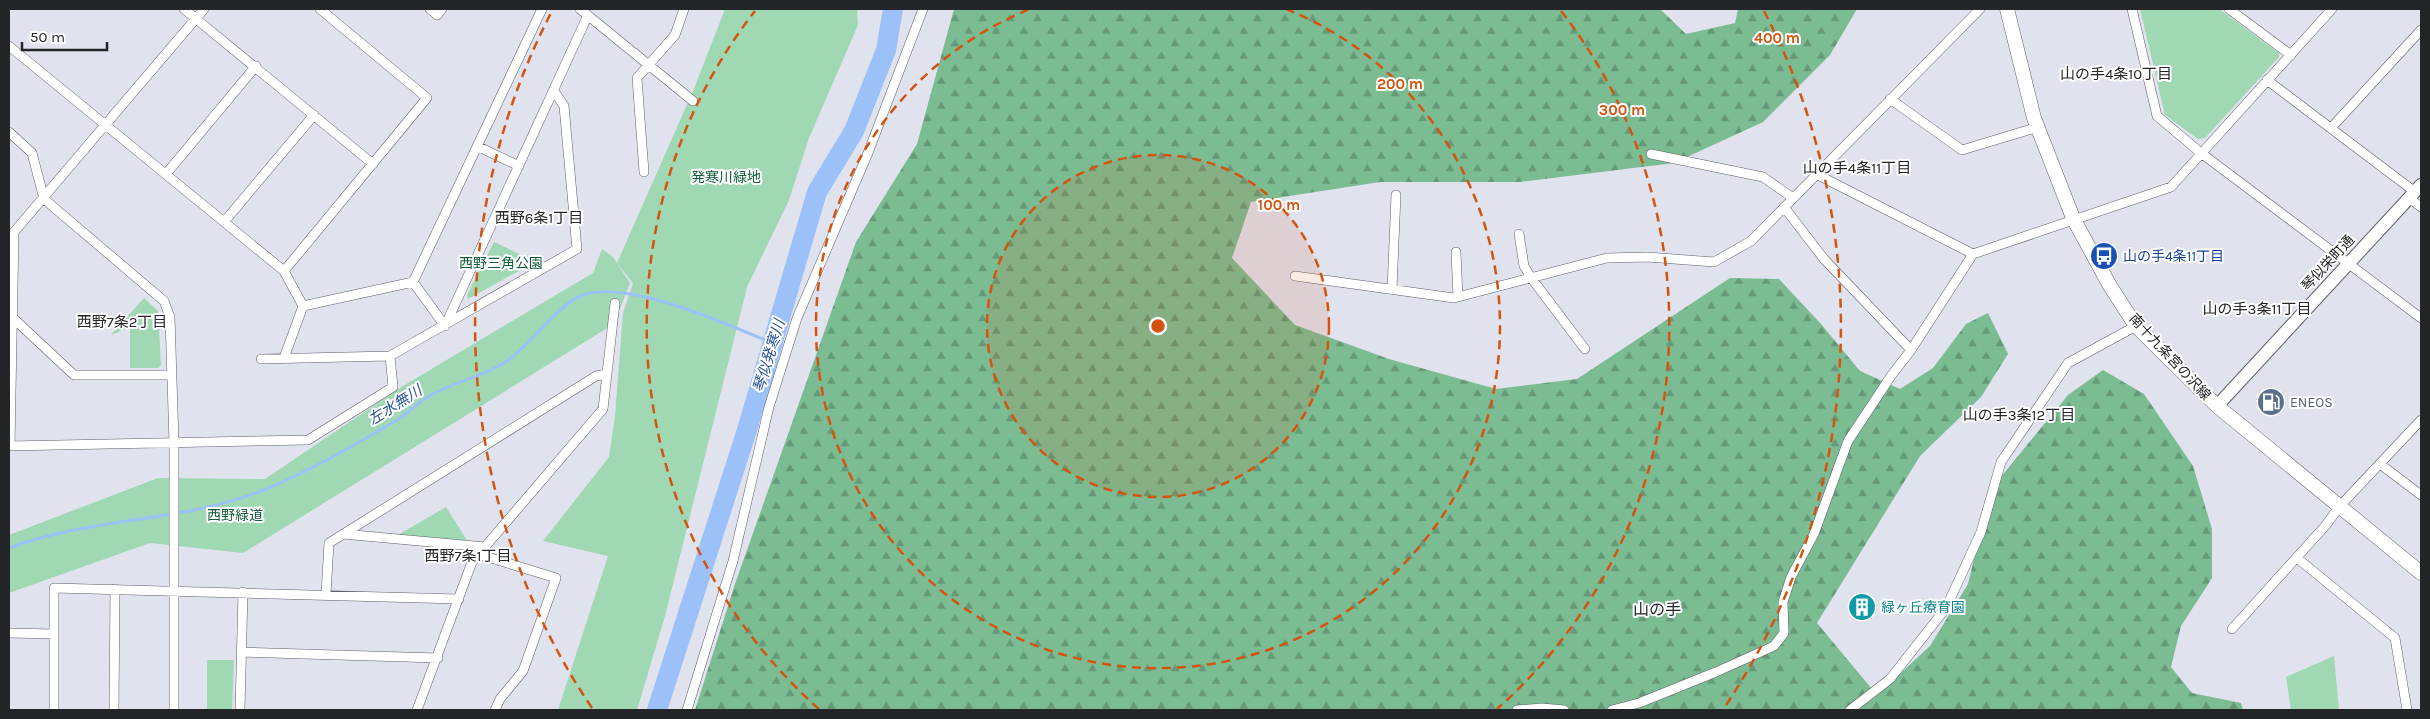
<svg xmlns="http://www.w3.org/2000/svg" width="2430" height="719" viewBox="0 0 2430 719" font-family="Karla,'Noto Sans JP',sans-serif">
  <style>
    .forest { fill: url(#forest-firs) }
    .park { fill: #a0d8b3 }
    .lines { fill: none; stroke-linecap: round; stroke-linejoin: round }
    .stream { stroke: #9bc1f8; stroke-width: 3 }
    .river { stroke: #9bc1f8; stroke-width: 20 }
    .street-casing { stroke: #5e5f68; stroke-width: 10 }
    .secondary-casing { stroke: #5e5f68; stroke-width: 14 }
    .primary-casing { stroke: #5e5f68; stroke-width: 15 }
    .street { stroke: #fff; stroke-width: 9 }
    .secondary { stroke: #fff; stroke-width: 12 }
    .primary { stroke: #fff; stroke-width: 14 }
    .ring { fill: none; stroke: #d4540f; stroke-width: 2.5; stroke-dasharray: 9 6 }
    .labels { text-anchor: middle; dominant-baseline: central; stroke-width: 4; stroke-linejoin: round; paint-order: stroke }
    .park-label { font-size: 14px; fill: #125d37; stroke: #fff }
    .transit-label { font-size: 14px; fill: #164399; stroke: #fff; text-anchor: start }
    .street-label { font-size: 14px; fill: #242529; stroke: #fff }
    .service-label { font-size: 14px; fill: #4e5e75; stroke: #fff; text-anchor: start }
    .culture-label { font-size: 14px; fill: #0d838f; stroke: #fff; text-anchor: start }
    .neighbourhood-label { font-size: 15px; fill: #242529; stroke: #fff }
    .water-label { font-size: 15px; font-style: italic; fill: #265496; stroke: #fff }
    .quarter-label { font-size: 16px; fill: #242529; stroke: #fff }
    .centre { fill: #d4540f; stroke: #fff; stroke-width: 2.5 }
    .ring-label { font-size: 15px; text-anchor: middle; font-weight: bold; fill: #d4540f; stroke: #fff; stroke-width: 4; stroke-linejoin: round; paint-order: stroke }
  </style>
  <defs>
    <pattern id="forest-firs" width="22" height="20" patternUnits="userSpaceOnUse" patternTransform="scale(1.25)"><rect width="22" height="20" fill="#7cbc93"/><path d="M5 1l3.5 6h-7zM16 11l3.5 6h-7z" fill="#659978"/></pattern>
  </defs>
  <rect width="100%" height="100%" fill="#e0e2ed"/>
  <path class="forest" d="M954 9H1660L1686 34 1735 23 1738 9H1857L1830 55 1763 122 1674 163 1520 182H1380L1251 202 1232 258 1295 325 1389 359 1496 389 1577 379 1730 278 1779 279 1821 324 1860 371 1900 389 1933 368 1966 324 1988 313 2008 354 1981 397 1920 456 1817 623 1877 695 1930 646 1968 584 1991 489 2068 395 2103 370 2144 394 2193 466 2212 529V578L2181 626 2171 667 2192 693 2241 703 2243 710H695L735 584 856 242 917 144Z"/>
  <path class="park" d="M725 9H857L858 25 809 138 789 200 747 287 665 616 637 710H558L608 556 543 541 609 457 615 416 623 313 633 283 617 263 693 91Z
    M2140 9H2219L2279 53V57L2205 138 2198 139 2165 115Z
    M494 242 532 260 526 267 468 299 467 295Z
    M602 249 613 257 630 283 621 306 609 327 243 553 150 543 9 593V535L158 478 265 479 403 386 593 273Z
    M144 298 158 311 161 365 158 368H130V327L111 335Z
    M446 507 468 542 398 535Z
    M2334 656 2339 710H2291L2286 677Z
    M207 660H234L232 710H207Z"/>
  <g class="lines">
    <path class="stream" d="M9 548C93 516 188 523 271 487 314 469 356 444 397 420 409 412 419 402 431 395 454 382 481 377 504 363 531 346 556 305 583 295 628 279 729 325 772 343"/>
    <path class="river" d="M657 710 747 430 817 192 854 131 886 50 893 9"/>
    <g class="street-casing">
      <path id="street" d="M184 9 373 164
        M430 9 437 15 442 9
        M580 9 693 101
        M2132 9 2157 116 2201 153 2421 318
        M2229 9 2291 55
        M9 46 284 271 303 306 284 358
        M2267 80 2415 192
        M1890 99 1962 150 2038 127
        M2331 128 2421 30
        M9 132 32 153 44 199 164 301 170 317 174 443V710
        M477 146 519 166
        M1651 154 1763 177 1793 198
        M644 172 637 78 675 35 684 9
        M166 174 256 66
        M1816 174 1973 254
        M2409 198 2421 207
        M1784 207 1824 259 1911 350
        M224 222 314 115
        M1519 234 1524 266 1532 279 1585 349
        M1456 252 1458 297
        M284 271 427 98 320 9
        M1295 276 1454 298 1607 258 1647 257 1714 262 1751 241 1980 9
        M413 282 542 9
        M1392 289 1396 195
        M303 306 413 282 445 326 588 15
        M9 318H13L74 375H172
        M261 359 390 356 577 249 564 106 554 91
        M9 446 308 440 393 387 390 356
        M10 446 14 232 204 9
        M2380 464 2421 495
        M343 534 485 547
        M478 554 556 578 523 671 500 699 495 710
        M2297 558 2395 638 2407 710
        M326 594 329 543 596 376 607 374
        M2232 629 2326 525 2339 507 2421 420
        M9 633 54 634
        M241 652 438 658
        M54 710V588L459 599
        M114 710 115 589
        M240 710 243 592
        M417 710 472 562 603 409 615 303
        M687 710 733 561 769 407 797 318 868 153 923 9
        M1517 710 1542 708 1564 710
        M1612 710 1639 703 1716 672 1774 646 1784 633 1783 602 1791 577 1814 534 1848 441 1891 376 1911 350 1973 254 2171 187 2332 9
        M1850 710 1890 679 1946 608 1981 532 2001 462 2068 363 2136 326"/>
    </g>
    <g class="secondary-casing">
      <path id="secondary" d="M2217 406 2421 185"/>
    </g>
    <g class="primary-casing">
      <path id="primary" d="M2007 9 2034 118 2073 218 2110 286 2136 326 2217 406 2421 573"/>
    </g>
    <use href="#street" class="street"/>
    <use href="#secondary" class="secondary"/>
    <use href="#primary" class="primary"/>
  </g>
  <circle cx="1158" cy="326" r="171" fill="#d4540f" fill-opacity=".12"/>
  <g class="ring">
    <circle cx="1158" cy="326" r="171"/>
    <path d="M1286 9A342 342 0 1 1 1030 9"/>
    <path d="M819 709A512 512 0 0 1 755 11M1561 11A512 512 0 0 1 1497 709"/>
    <path d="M592 708A683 683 0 0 1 552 11M1764 11A683 683 0 0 1 1724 708"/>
  </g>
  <defs>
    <g id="bus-disc" transform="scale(1.4375)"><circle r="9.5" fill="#1a4fb4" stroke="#fff"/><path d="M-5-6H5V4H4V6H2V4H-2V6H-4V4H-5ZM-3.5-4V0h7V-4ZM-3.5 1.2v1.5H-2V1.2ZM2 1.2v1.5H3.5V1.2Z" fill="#fff"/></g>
    <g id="fuel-disc" transform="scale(1.4375)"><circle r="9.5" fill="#5c6f8a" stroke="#fff"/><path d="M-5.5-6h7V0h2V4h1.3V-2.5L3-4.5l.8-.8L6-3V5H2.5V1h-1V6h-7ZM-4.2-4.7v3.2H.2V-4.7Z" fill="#fff"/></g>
    <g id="building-disc" transform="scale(1.4375)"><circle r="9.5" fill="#0f9aa8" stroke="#fff"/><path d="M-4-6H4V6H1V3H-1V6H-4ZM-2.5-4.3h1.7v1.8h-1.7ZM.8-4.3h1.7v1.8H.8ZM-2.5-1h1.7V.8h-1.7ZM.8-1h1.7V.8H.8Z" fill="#fff"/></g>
  </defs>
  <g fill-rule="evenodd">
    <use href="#bus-disc" x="2104" y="256"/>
    <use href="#fuel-disc" x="2271" y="402"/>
    <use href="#building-disc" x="1862" y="607"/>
  </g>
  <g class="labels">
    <g class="park-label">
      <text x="726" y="177">発寒川緑地</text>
      <text x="501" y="263">西野三角公園</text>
      <text x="235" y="515">西野緑道</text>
    </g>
    <g class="transit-label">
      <text x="2123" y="256">山の手4条11丁目</text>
    </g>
    <g class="street-label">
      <text transform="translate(2328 263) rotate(-47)">琴似栄町通</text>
      <text transform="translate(2170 357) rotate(47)">南十九条宮の沢線</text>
    </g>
    <g class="service-label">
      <text x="2290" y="402">ENEOS</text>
    </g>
    <g class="culture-label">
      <text x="1881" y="607">緑ヶ丘療育園</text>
    </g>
    <g class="neighbourhood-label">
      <text x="2116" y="74">山の手4条10丁目</text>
      <text x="1857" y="168">山の手4条11丁目</text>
      <text x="539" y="218">西野6条1丁目</text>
      <text x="2257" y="309">山の手3条11丁目</text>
      <text x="122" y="322">西野7条2丁目</text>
      <text x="2019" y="415">山の手3条12丁目</text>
      <text x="468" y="556">西野7条1丁目</text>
    </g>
    <g class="water-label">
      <text transform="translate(769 356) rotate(-73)">琴似発寒川</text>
      <text transform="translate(395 405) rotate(-32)">左水無川</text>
    </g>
    <g class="quarter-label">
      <text x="1657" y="609">山の手</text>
    </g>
  </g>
  <circle cx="1158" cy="326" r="8" class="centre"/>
  <g class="ring-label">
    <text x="1777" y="43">400 m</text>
    <text x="1400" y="89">200 m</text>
    <text x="1622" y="115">300 m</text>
    <text x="1279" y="210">100 m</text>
  </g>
  <rect width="2430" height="719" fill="none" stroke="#242529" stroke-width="20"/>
  <path d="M22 42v8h85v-8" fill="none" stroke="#242529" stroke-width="2.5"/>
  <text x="30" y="42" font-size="15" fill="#242529" stroke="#ffffff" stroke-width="4" paint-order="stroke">50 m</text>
</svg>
